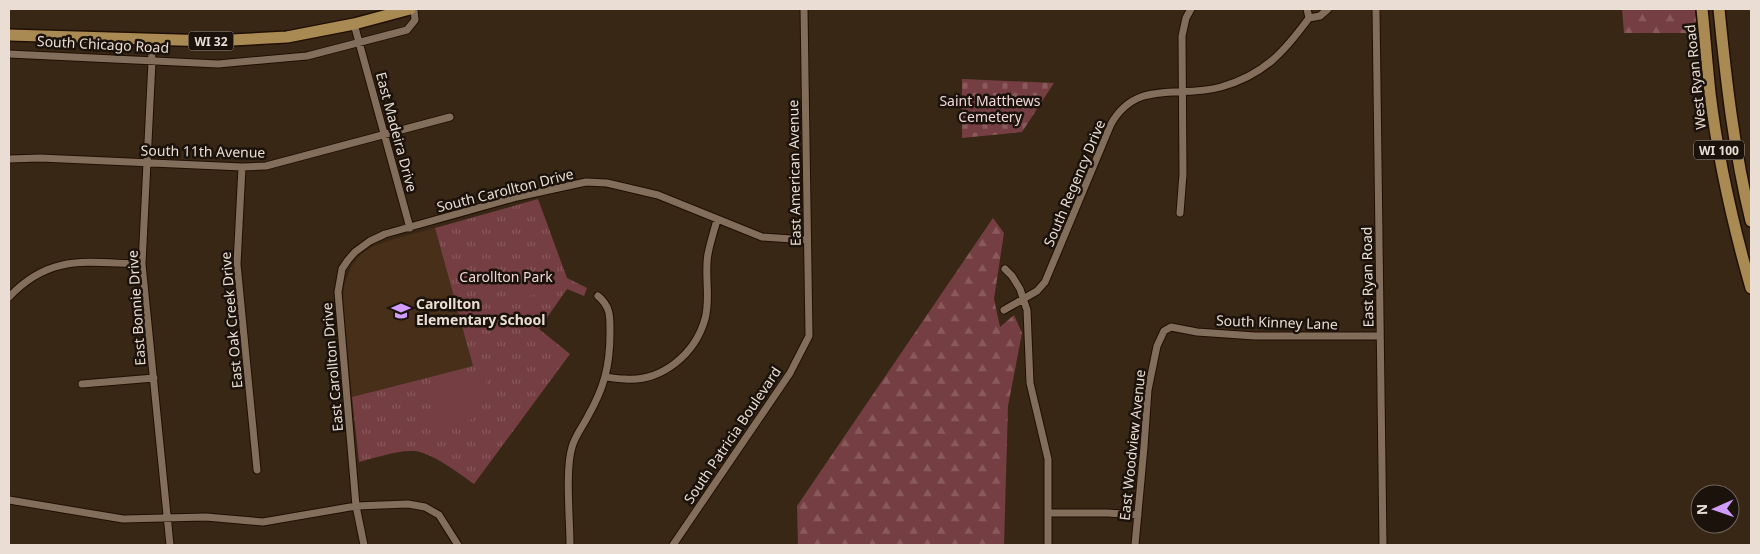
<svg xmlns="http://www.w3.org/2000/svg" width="1760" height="554" viewBox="0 0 1760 554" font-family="'Noto Sans',sans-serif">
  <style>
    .built { fill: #472f19 }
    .forest { fill: url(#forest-firs) }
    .cemetery { fill: url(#cemetery-stones) }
    .park { fill: url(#park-tufts) }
    .pitch { fill: #753e42 }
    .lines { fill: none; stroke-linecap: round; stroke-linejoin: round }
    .street-casing { stroke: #200f02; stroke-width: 9 }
    .primary-casing { stroke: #200f02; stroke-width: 14 }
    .street { stroke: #836d5b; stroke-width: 7 }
    .primary { stroke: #a98a53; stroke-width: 11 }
    .labels { text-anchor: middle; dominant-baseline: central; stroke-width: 5; stroke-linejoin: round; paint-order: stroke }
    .shield { fill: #1a120b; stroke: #aca097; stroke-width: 1 }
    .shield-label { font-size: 12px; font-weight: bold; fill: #eaddd3 }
    .street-label { font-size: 14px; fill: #eaddd3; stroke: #1a120b }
    .park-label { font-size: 14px; fill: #f0d5d6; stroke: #1a120b }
    .poi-label { font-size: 14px; font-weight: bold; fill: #eaddd3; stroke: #1a120b; text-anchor: start }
  </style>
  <defs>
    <pattern id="forest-firs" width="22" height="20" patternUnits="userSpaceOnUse" patternTransform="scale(1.25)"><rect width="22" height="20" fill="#753e42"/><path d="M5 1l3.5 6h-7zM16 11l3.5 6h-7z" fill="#89595c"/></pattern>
    <pattern id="cemetery-stones" width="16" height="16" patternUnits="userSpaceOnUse" patternTransform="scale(1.25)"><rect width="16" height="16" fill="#753e42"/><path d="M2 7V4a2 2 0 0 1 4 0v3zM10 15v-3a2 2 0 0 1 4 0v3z" fill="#89595c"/></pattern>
    <pattern id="park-tufts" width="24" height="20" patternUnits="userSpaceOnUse" patternTransform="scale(1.25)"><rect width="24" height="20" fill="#753e42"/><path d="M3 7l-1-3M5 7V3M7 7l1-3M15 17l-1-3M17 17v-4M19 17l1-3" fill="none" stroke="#89595c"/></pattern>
  </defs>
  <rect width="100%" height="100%" fill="#392716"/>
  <path class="built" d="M435 228 473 366 352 397 343 304 344 286 351 267 361 254 372 247 393 239Z"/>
  <path class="forest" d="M1622 9H1695L1697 33H1624Z
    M993 218 1004 233 994 299 1000 327 1014 315 1022 333 1008 406 1004 545H798L797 506Z"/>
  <path class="cemetery" d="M962 79H963L1054 83 1022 132 962 138Z"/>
  <path class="park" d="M538 199 567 278 587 288 584 296 567 289 539 329 570 354 474 484C460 474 430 451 413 451 398 450 374 458 359 462L352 397 473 366 435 228Z"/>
  <path class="pitch" d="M530 271 533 281 511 287 508 277Z
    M533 284 536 294 514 300 512 290Z
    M487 377 485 398 478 416 455 427 433 425V383L438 378Z"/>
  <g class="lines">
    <g class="street-casing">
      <path id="street" d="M1307 9 1309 18
        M1376 9 1383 545
        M354 24 410 228
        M151 39 152 61 142 264 170 545
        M9 54 218 64 307 56 407 30 415 20 414 9
        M9 159 40 158 242 167 266 166 450 117
        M242 167 237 264 257 470
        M1180 213 1183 174 1182 36 1186 18 1191 9
        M1005 269 1012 276 1020 289 1027 310 1030 383 1048 459V545
        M9 297C51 253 87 263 142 264
        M1004 310 1037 291 1045 282 1111 124C1137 78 1180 99 1221 87 1264 75 1284 52 1309 18L1320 16 1328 9
        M606 377C613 378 619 379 625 379 662 382 695 354 705 319 711 297 704 275 708 254 710 243 714 231 717 220
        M82 384 154 378
        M9 500 123 519 206 517 263 522 356 506 408 504 425 507 439 515 458 545
        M1049 513H1107L1138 515
        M364 545 356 506 338 292 342 269 348 260 355 252 370 241 385 234 517 197 586 182 607 183 658 195 762 237 807 240
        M570 545C570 519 565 470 572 447 575 436 583 426 588 416 604 388 610 366 610 333 610 317 611 307 598 296
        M673 545 790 373 809 336 804 9
        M1135 545 1144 447 1148 390 1157 346 1164 331 1171 327 1197 332 1255 336H1380"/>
    </g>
    <g class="primary-casing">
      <path id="primary" d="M1702 9C1705 37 1707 65 1710 93 1718 159 1733 225 1751 288
        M1719 9C1726 80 1734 151 1751 221
        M9 35 212 41 287 37 354 24 410 9"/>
    </g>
    <use href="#street" class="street"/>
    <use href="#primary" class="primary"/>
  </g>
  <defs>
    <g id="school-bare" transform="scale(1.5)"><path d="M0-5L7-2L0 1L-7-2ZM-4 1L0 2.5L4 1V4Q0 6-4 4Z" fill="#d09dfe" stroke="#1a120b" stroke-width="2.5" paint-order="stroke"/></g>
  </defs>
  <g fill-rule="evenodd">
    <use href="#school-bare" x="401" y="311"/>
  </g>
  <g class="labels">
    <g class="shield">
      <rect x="188.5" y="31.5" width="45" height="19" rx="4"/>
      <rect x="1694" y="140.5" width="50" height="19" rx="4"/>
    </g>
    <g class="shield-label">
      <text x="211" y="41">WI 32</text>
      <text x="1719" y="150">WI 100</text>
    </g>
    <g class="street-label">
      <text transform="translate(103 44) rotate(3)">South Chicago Road</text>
      <text transform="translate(1695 77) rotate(-96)">West Ryan Road</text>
      <text transform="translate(397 132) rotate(75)">East Madeira Drive</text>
      <text transform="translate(203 151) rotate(1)">South 11th Avenue</text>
      <text transform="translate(794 173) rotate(-91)">East American Avenue</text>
      <text transform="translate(1074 183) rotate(-67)">South Regency Drive</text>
      <text transform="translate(505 190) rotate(-14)">South Carollton Drive</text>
      <text transform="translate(1367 277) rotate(-91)">East Ryan Road</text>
      <text transform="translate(136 308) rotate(-94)">East Bonnie Drive</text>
      <text transform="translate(231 320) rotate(-95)">East Oak Creek Drive</text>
      <text transform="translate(1277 322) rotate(2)">South Kinney Lane</text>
      <text transform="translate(332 367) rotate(-95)">East Carollton Drive</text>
      <text transform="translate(732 435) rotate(-56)">South Patricia Boulevard</text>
      <text transform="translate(1132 445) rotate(-84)">East Woodview Avenue</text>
    </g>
    <g class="park-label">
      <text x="990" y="100">Saint Matthews<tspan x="990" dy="16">Cemetery</tspan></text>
      <text x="506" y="276">Carollton Park</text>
    </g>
    <g class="poi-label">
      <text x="416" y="303">Carollton<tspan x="416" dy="16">Elementary School</tspan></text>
    </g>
  </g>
  <rect width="1760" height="554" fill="none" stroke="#eaddd3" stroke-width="20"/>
  <g transform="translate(1715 509) rotate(268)"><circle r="24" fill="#1a120b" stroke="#6d635b"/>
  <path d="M0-4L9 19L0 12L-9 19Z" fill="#d09dfe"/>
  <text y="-8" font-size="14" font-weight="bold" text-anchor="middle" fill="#eaddd3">N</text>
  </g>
</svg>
